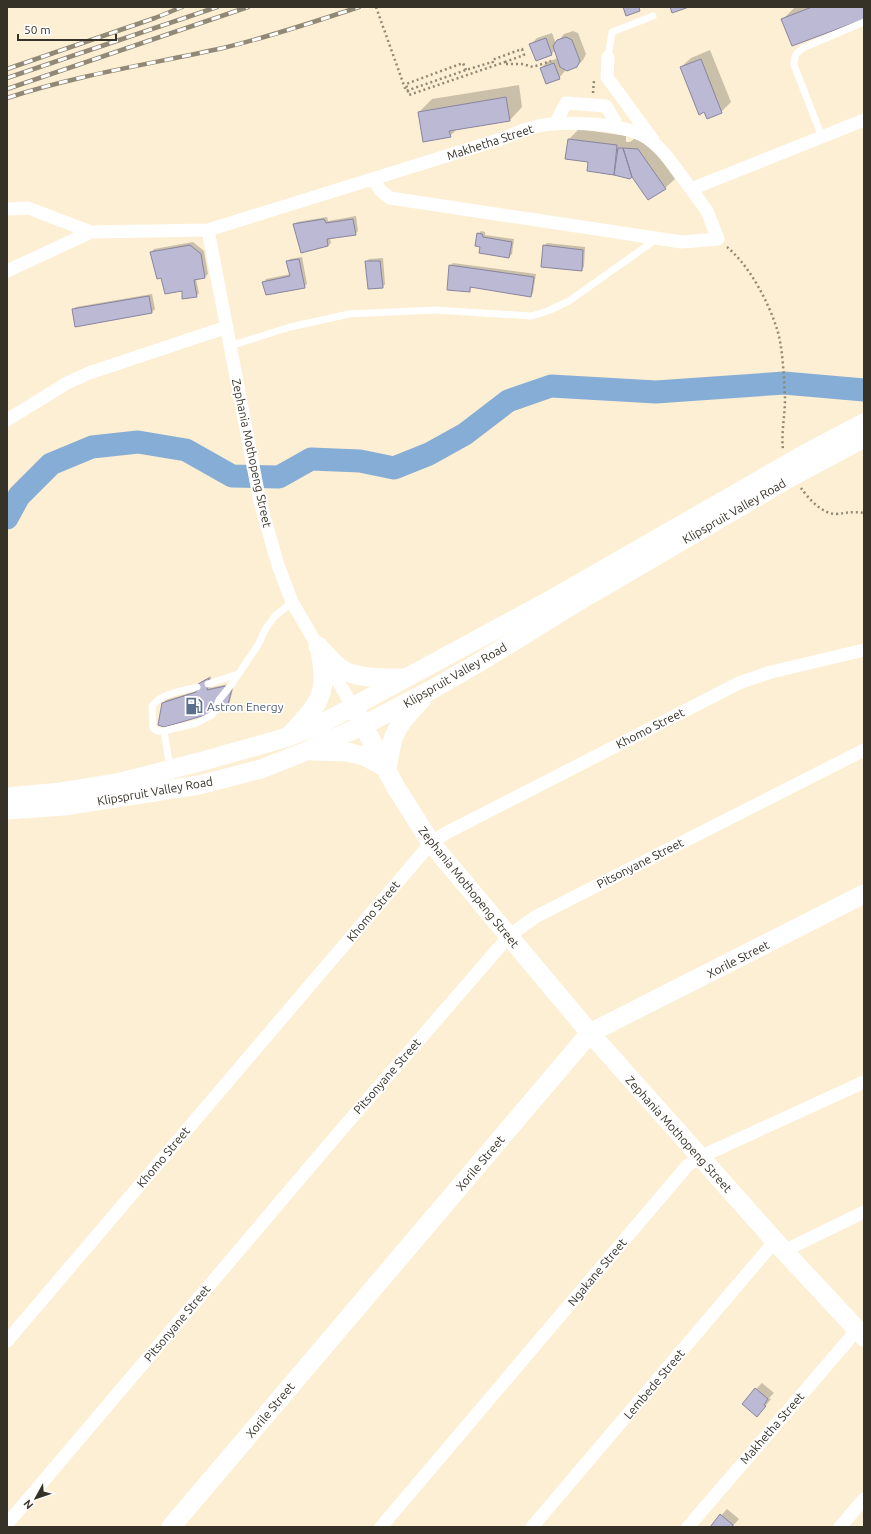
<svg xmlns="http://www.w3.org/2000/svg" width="871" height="1534" viewBox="0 0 871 1534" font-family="Ubuntu,sans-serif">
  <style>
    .shadow { fill: #0003 }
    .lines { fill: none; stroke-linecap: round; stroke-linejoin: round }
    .river { stroke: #86add5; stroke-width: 23 }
    .building { fill: #bcb9d5; stroke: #8885a0 }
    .path { stroke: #918875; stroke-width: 2.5; stroke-dasharray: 2 3; stroke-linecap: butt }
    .lane { stroke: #fff; stroke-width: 7 }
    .street { stroke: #fff; stroke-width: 13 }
    .secondary { stroke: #fff; stroke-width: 19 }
    .rail-casing { stroke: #918875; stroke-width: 4.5 }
    .rail { stroke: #fefefe; stroke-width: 3; stroke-dasharray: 9; stroke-linecap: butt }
    .labels { text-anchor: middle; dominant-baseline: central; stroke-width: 3.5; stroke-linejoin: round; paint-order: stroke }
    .street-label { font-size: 12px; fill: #373227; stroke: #fefefe }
    .service-label { font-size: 12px; fill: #4e5e75; stroke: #fefefe; text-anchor: start }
  </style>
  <rect width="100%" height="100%" fill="#fdefd3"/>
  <path class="shadow" d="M795 7H864V18L783 19Z
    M573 31 578 33 586 54 583 60 577 66 564 68 565 71 559 78 541 68 547 62 558 58 555 50 551 55 530 45 537 38 552 33 556 44 564 34Z
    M710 50 731 102 721 112 681 67 691 58Z
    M519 85 522 107 510 120 457 129 450 136 419 112 432 99Z
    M579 129 626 136V142H630L634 139 647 140 675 179 665 188 632 176 630 178 613 174 589 162 569 139Z
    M356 216 358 231 355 234 330 238 331 243 328 246 294 224 297 222 327 217 328 221Z
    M481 231 485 232V235L514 239 512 254 509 257 481 246 478 234Z
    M193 242 204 251 208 274 205 277 196 279 199 293 196 296 183 290 162 277 151 252 154 249Z
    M547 243 585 247 584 267 581 270 544 246Z
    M302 257 307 284 304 287 264 282 266 279 291 274 287 262 290 259Z
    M383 258 385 284 383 287 366 262 369 259Z
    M453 263 536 274 533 293 530 296 472 287 469 291 450 266Z
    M152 294 155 309 152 312 76 326 73 310 76 307Z
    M211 676 210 688 229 684 234 685 229 705 226 708 163 703 166 700 197 691 199 684 202 681Z
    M762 1383 774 1393 769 1398 771 1399 763 1409 756 1389Z
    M727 1509 739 1519 732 1527H711Z"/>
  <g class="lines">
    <path class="river" d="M7 518 19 496 51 464 92 447 138 442 186 450 232 476 279 477 311 459 360 461 394 468 429 454 465 434 508 401 551 386 656 392 784 383 864 390"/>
  </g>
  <path class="building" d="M623 7H639L640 11 626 16Z
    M670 7H689L672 13Z
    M812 7H864V19L792 46 781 19Z
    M566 37 572 40 580 61 577 67 567 71 560 67 553 46 557 40Z
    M546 38 552 55 536 61 529 44Z
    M701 59 722 113 707 119 704 112 699 115 680 67Z
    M554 63 560 79 546 84 540 68Z
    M506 97 510 121 449 131 451 137 423 142 418 112Z
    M568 139 617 145 614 175 587 171 588 162 565 159Z
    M618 148H623L632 177 630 179 614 175Z
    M623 148 638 149 666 189 648 200 632 177Z
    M324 219 326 223 353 219 356 235 327 239 328 246 301 253 293 224Z
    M477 233 482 234 483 237 512 242 509 258 479 253 480 247 475 246Z
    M190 245 201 254 205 278 194 280 197 297 182 299V291L165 294 161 278 157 279 150 252Z
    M543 245 583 250 582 271 541 267Z
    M299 259 305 288 266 295 262 282 290 276 286 261Z
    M365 261H380L383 288 368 289Z
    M449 265 534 277 531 297 470 287V292L447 290Z
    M149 296 152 313 75 327 72 309Z
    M209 678 207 690 225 686 232 688 227 709 164 727 158 725 162 703 196 692 198 684Z
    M755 1388 768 1399 764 1405 766 1406 757 1417 742 1404Z
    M720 1514 733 1525 732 1527H710Z"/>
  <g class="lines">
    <path class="path" d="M376 7 406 91 466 70 492 62
      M493 63 492 60 522 49 524 55 505 62 506 64
      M506 64H522L533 67 551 61
      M466 70 463 63 406 84 409 95 505 62
      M593 93 594 80
      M727 247C749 265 768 301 777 329 783 348 784 379 785 399 785 416 781 433 783 450
      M801 488C808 498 822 514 836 514 848 513 851 511 864 513"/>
    <path class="lane" d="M608 57 612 32 653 16
      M822 137 794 65C794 56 796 53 803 48L864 22
      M230 346 290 327 349 314 435 310 532 316 550 310 569 301 658 238
      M208 684 238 674
      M164 731H157L153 728 152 706C161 693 183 691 197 687
      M170 768 164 731 197 723 212 715 215 711 219 700 231 685 258 645 266 628 275 616 292 602"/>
    <path class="street" d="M608 57 607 77 653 140
      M555 124 566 103 606 106 615 121 616 127
      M373 179 381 191 390 198 682 242 718 239 707 211 691 189
      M7 209 28 208 91 232 208 230 501 139C511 136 520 130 530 128 557 120 623 122 647 138 665 150 678 172 691 189L864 120
      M208 230 260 502 278 565 292 602 353 707
      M7 271 91 232
      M7 420 67 383 89 373 227 327
      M784 1251 864 1212
      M7 1341 431 843 446 833 739 683 771 672 864 650
      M7 1524 330 1143 509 936 535 917 864 750
      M381 1527 687 1166 700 1157 864 1082
      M532 1527 775 1241
      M688 1527 857 1330
      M840 1527 864 1499"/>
    <path class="secondary" d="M318 646C325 653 332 662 340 668 354 679 386 678 404 678
      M358 715 395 786 431 843 590 1033 784 1251 864 1337
      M291 734C305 718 323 703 323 680 324 670 321 659 320 649
      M313 751 347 752 364 756 385 767
      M387 771C388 761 390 752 392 743 396 725 410 712 422 699
      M7 797 61 792 117 783 203 761 288 737 319 725 552 599 803 455 864 423
      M7 810 64 806 199 785 261 769 309 750 364 725 431 690 480 662 579 601 791 477 864 438
      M171 1527 590 1033 864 894"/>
    <g class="rail-casing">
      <path id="rail" d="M7 69 155 18 182 7
        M7 78 217 7
        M7 89 248 7
        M7 98C77 75 151 64 223 48 269 37 314 22 359 7"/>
    </g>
    <use href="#rail" class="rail"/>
  </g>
  <defs>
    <g id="fuel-bare" transform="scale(1.38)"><path d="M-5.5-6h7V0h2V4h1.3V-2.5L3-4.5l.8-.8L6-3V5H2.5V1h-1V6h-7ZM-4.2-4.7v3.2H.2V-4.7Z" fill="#5c6f8a" stroke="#fefefe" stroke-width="2.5" paint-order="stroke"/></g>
  </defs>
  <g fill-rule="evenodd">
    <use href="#fuel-bare" x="194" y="706"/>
  </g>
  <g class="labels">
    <g class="street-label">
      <text transform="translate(490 142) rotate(-18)">Makhetha Street</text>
      <text transform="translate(252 453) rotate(78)">Zephania Mothopeng Street</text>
      <text transform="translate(734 511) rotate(-30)">Klipspruit Valley Road</text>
      <text transform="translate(455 675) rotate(-30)">Klipspruit Valley Road</text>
      <text transform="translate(650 728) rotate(-27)">Khomo Street</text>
      <text transform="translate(155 791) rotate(-10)">Klipspruit Valley Road</text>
      <text transform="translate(640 863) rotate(-27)">Pitsonyane Street</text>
      <text transform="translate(469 887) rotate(51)">Zephania Mothopeng Street</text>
      <text transform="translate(373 911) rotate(-50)">Khomo Street</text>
      <text transform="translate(738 959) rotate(-27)">Xorile Street</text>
      <text transform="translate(387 1076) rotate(-49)">Pitsonyane Street</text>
      <text transform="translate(679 1134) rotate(48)">Zephania Mothopeng Street</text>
      <text transform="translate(163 1157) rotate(-50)">Khomo Street</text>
      <text transform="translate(480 1163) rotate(-50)">Xorile Street</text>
      <text transform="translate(597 1272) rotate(-50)">Ngakane Street</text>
      <text transform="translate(177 1323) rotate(-50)">Pitsonyane Street</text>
      <text transform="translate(654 1384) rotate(-50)">Lembede Street</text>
      <text transform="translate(270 1410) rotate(-50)">Xorile Street</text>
      <text transform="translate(772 1428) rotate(-49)">Makhetha Street</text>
    </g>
    <g class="service-label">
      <text x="207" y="706">Astron Energy</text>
    </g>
  </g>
  <rect width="871" height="1534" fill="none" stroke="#373227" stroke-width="16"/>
  <g transform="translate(36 1498) rotate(230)" stroke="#fefefe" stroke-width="3" paint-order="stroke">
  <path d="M0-3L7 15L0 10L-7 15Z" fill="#373227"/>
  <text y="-6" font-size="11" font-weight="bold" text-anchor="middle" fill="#373227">N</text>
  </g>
  <path d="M18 34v6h98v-6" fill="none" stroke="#373227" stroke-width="2"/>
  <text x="24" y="34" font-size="12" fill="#373227" stroke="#fefefe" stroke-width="3" paint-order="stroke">50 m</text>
</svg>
